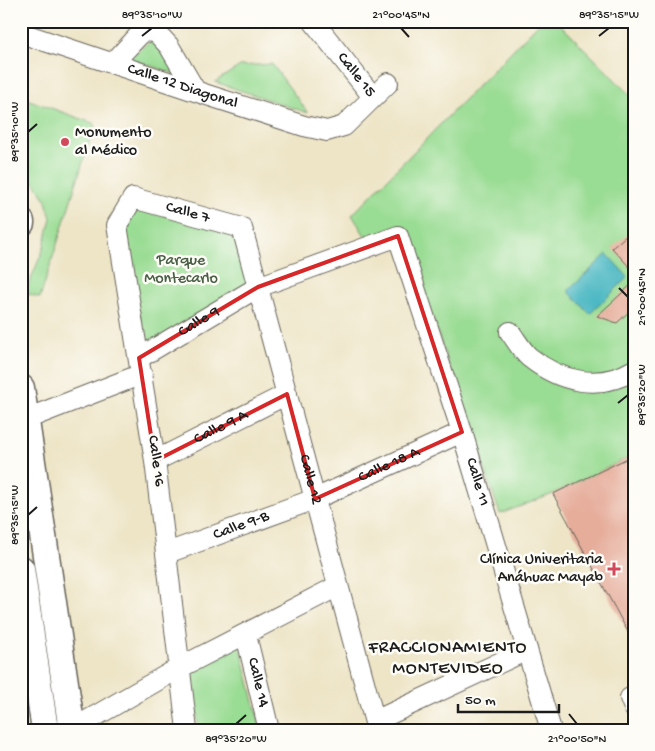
<svg xmlns="http://www.w3.org/2000/svg" width="655" height="751" viewBox="0 0 655 751" font-family="'Gochi Hand',sans-serif">
  <style>
    .green { fill: #99dc93; stroke: #5a7c58 }
    .water { fill: #49b7c2; stroke: #326a6f }
    .building { fill: #e6ad9b }
    .lines { fill: none; stroke-linecap: round; stroke-linejoin: round }
    .minor-casing { stroke: #666258; stroke-width: 22 }
    .major-casing { stroke: #666258; stroke-width: 29 }
    .minor { stroke: #fff; stroke-width: 20 }
    .major { stroke: #fff; stroke-width: 26 }
    .marked { fill: none; stroke: #d62828; stroke-width: 4; stroke-linejoin: round }
    .ticks { fill: none; stroke: #1c1c1c; stroke-width: 2 }
    .poi-dot { fill: #d1495b; stroke: #fdfcf7; stroke-width: 2 }
    .labels { text-anchor: middle; dominant-baseline: central; stroke-width: 5; stroke-linejoin: round; paint-order: stroke }
    .street-label { font-size: 16px; fill: #1c1c1c; stroke: #fdfcf7 }
    .poi-label { font-size: 16px; fill: #1c1c1c; stroke: #fdfcf7; text-anchor: start }
    .park-label { font-size: 16px; fill: #485f46; stroke: #fdfcf7 }
    .neighbourhood-label { font-size: 18px; letter-spacing: 1px; fill: #1c1c1c; stroke: #fdfcf7 }
    .neatline { fill: none; stroke: #1c1c1c; stroke-width: 2 }
    .ticks-label { font-size: 12px; text-anchor: middle; fill: #1c1c1c }
  </style>
  <rect width="100%" height="100%" fill="#fdfcf7"/>
  <filter id="ink" filterUnits="userSpaceOnUse"><feTurbulence type="fractalNoise" baseFrequency=".02" numOctaves="2"/><feDisplacementMap in="SourceGraphic" scale="10" xChannelSelector="R" yChannelSelector="G"/><feConvolveMatrix kernelMatrix="1 2 1 2 8 2 1 2 1" color-interpolation-filters="sRGB"/></filter>
  <filter id="wash" filterUnits="userSpaceOnUse"><feTurbulence type="fractalNoise" baseFrequency=".0096" numOctaves="4" result="noise"/><feDisplacementMap in="SourceGraphic" scale="20" xChannelSelector="R" yChannelSelector="G"/><feGaussianBlur stdDeviation="1.12" result="paint"/><feColorMatrix in="noise" values="0 0 0 0 0 0 0 0 0 0 0 0 0 0 0 0 0 1.4 0 .05"/><feComposite in="paint" operator="in"/></filter>
  <g filter="url(#wash)">
    <rect width="100%" height="100%" fill="#eee5c7"/>
    <path class="green" d="M541 21H557L634 99V455L553 494 500 514 409 249 388 232 365 236 352 215Z
      M153 39 181 76 129 58Z
      M272 64 308 113 215 82 240 66Z
      M21 97 95 124 40 298 25 293 43 250 51 218 45 198 21 163Z
      M136 204 238 236 255 284 145 350 125 236Z
      M240 645 261 730H199L191 672Z"/>
    <path class="water" d="M607 254 628 277 590 314 568 291Z"/>
    <g id="blocks">
      <path class="building" d="M634 229V272L612 248Z
        M634 282V307L617 323 597 316Z
        M634 455V643L553 494Z"/>
    </g>
  </g>
  <g filter="url(#ink)">
    <use href="#blocks" fill-opacity="0" stroke="#666258" stroke-width="1"/>
    <g class="lines">
      <g class="minor-casing">
        <g id="minor">
          <path id="s1" d="M313 21 373 97"/>
          <path id="s2" d="M21 33 207 95 304 126 327 131 344 126 388 83"/>
          <path d="M113 63 143 31 156 32 169 46 195 90"/>
          <path d="M510 332C516 340 522 351 529 357 560 382 599 391 634 370"/>
          <path id="s3" d="M139 358 258 287 398 236 462 432 551 730"/>
          <path d="M21 421 142 374"/>
          <path id="s4" d="M155 461 287 394"/>
          <path id="s5" d="M167 553 315 499 462 432"/>
          <path id="s6" d="M246 635 269 730"/>
          <path d="M630 698 634 708"/>
          <path d="M375 721 527 650"/>
          <path d="M71 730 179 668 338 586"/>
          <path id="s7" d="M187 730 155 461 117 225 133 198 242 228 377 730"/>
        </g>
      </g>
      <g class="major-casing">
        <path id="major" d="M21 222V223
          M21 388 72 730
          M21 569 45 730"/>
      </g>
      <use href="#minor" class="minor"/>
      <use href="#major" class="major"/>
    </g>
  </g>
  <path class="marked" d="M398 236 462 432 315 499 287 394 155 461 139 358 258 287Z"/>
  <path class="ticks" d="M401 28 409 37M142 36 152 28M599 36 609 28M28 132 37 124M619 288 628 297M618 403 628 395M28 515 37 507M569 714 577 724M236 724 246 715"/>
  <g class="poi-dot">
    <circle cx="65" cy="142" r="5"/>
    <path d="M611.5 561.5h5v5h5v5h-5v5h-5v-5h-5v-5h5z"/>
  </g>
  <g class="labels">
    <g class="street-label">
      <text stroke="none"><textPath href="#s1" startOffset="69">Calle 15</textPath></text>
      <text stroke="none"><textPath href="#s2" startOffset="170">Calle 12 Diagonal</textPath></text>
      <text stroke="none"><textPath href="#s7" startOffset="598">Calle 7</textPath></text>
      <text stroke="none"><textPath href="#s3" startOffset="70">Calle 9</textPath></text>
      <text stroke="none"><textPath href="#s4" startOffset="74">Calle 9 A</textPath></text>
      <text transform="translate(155 461) rotate(82)">Calle 16</text>
      <text stroke="none"><textPath href="#s5" startOffset="239">Calle 18 A</textPath></text>
      <text stroke="none"><textPath href="#s7" startOffset="915">Calle 12</textPath></text>
      <text stroke="none"><textPath href="#s3" startOffset="546">Calle 11</textPath></text>
      <text stroke="none"><textPath href="#s5" startOffset="79">Calle 9-B</textPath></text>
      <text stroke="none"><textPath href="#s6" startOffset="49">Calle 14</textPath></text>
    </g>
    <g class="poi-label">
      <text x="75" y="133">Monumento<tspan x="75" dy="18">al Médico</tspan></text>
      <text x="603" y="560" text-anchor="end">Clínica Univeritaria<tspan x="603" dy="18">Anáhuac Mayab</tspan></text>
    </g>
    <g class="park-label">
      <text x="181" y="261">Parque<tspan x="181" dy="18">Montecarlo</tspan></text>
    </g>
    <g class="neighbourhood-label">
      <text x="448" y="648">FRACCIONAMIENTO<tspan x="448" dy="21">MONTEVIDEO</tspan></text>
    </g>
  </g>
  <rect width="655" height="751" fill="none" stroke="#fdfcf7" stroke-width="55"/>
  <path d="M458 704v8h101v-8" fill="none" stroke="#1c1c1c" stroke-width="2.5"/>
  <text x="465" y="704" font-size="15" fill="#1c1c1c" stroke="#fdfcf7" stroke-width="4" paint-order="stroke">50 m</text>
  <rect x="28" y="28" width="600" height="696" class="neatline"/>
  <g class="ticks-label">
    <text x="152" y="18">89°35'10"W</text>
    <text x="401" y="18">21°00'45"N</text>
    <text x="609" y="18">89°35'15"W</text>
    <text transform="translate(14 132) rotate(-90)" y="4">89°35'10"W</text>
    <text transform="translate(641 297) rotate(-90)" y="4">21°00'45"N</text>
    <text transform="translate(641 395) rotate(-90)" y="4">89°35'20"W</text>
    <text transform="translate(14 515) rotate(-90)" y="4">89°35'15"W</text>
    <text x="236" y="742">89°35'20"W</text>
    <text x="577" y="742">21°00'50"N</text>
  </g>
</svg>
